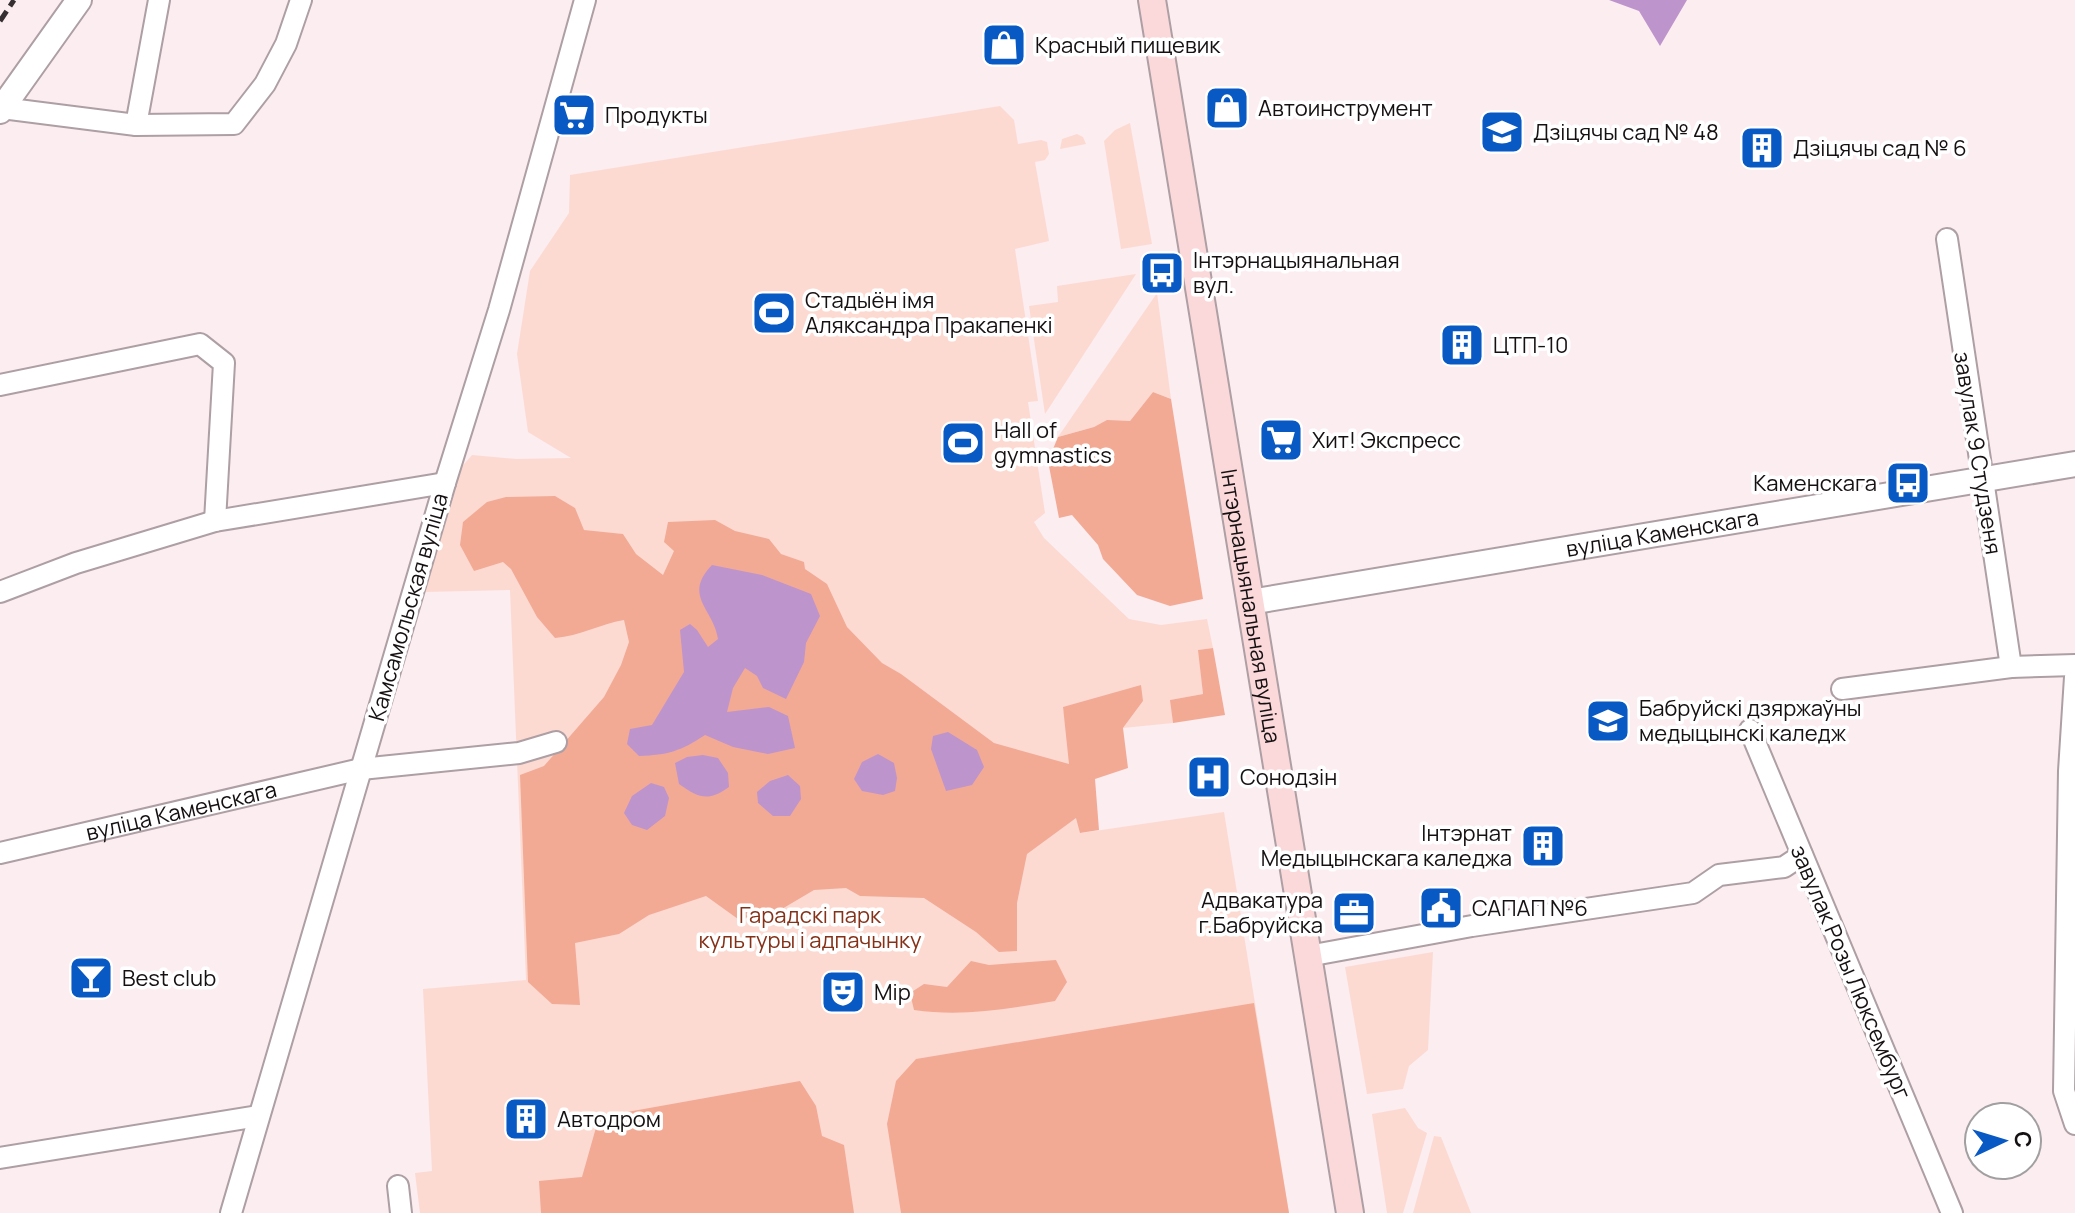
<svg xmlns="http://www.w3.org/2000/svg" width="2075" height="1213" viewBox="0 0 2075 1213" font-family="Manrope,sans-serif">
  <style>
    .green { fill: #fcdad1 }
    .forest { fill: #f2aa95 }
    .water { fill: #be94cc }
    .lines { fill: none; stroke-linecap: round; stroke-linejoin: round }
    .minor-casing { stroke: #ad9fa3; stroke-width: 24 }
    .tertiary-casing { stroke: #ad9fa3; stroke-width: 28 }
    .secondary-casing { stroke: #ad9fa3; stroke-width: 30 }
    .minor { stroke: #fff; stroke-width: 20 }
    .tertiary { stroke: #fff; stroke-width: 24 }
    .secondary { stroke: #fbd9db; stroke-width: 26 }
    .rail { stroke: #362f31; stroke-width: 5; stroke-dasharray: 12 6; stroke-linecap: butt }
    .labels { text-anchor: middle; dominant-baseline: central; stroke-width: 7; stroke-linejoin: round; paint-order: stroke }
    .poi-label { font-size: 22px; fill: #151011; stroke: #fff; text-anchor: start }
    .street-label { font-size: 22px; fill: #151011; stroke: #fff }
    .park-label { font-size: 22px; fill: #853118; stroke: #fff }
  </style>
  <rect width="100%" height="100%" fill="#fcedf1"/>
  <path class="green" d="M1000 106 1014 120 1018 144 1041 140 1047 142 1049 154 1045 160 1035 162 1049 241 1015 249 1038 401 1028 402 1045 513 1034 522 1044 538 1129 619 1161 625 1207 619 1213 648 1199 650 1203 694 1171 700 1173 723 1123 728 1143 701 1063 707 1081 833 1224 812 1289 1213H420L415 1173 432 1171 423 989 526 980 510 590 424 592 459 470 472 455 517 459 571 458 528 432 517 354 530 271 569 213 570 175Z
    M1130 123 1152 244 1121 249 1104 141 1115 130Z
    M1077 134 1083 137 1086 144 1060 149 1062 139Z
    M1136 274 1045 414 1029 306 1058 302 1057 286Z
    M1157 293 1171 399 1153 392 1130 421H1107L1094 427 1058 437Z
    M1433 952 1428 1050 1409 1066 1403 1089 1367 1094 1345 967Z
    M1405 1108 1418 1128 1427 1133 1403 1213H1387L1372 1114Z
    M1434 1136 1441 1137 1471 1213H1413Z"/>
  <path class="forest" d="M1153 392 1171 399 1203 599 1170 606 1137 595 1103 559 1098 545 1072 515 1059 518 1048 461 1058 437 1094 427 1107 420 1130 421Z
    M555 496 575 508 584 530 623 534 636 554 663 575 674 551 664 542 668 522 715 520 735 531 769 539 781 554 804 562 805 569 827 584 847 627 882 663 901 674 994 743 1069 764 1063 707 1141 685 1143 701 1123 728 1128 768 1095 779 1099 830 1080 833 1076 818 1027 854 1017 903V951L999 952 976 932 924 898 860 896 846 888 814 890 770 916 738 919 706 896 649 915 619 934 575 943 580 1005 552 1004 528 982 520 775 544 766 604 697 621 665 629 642 624 620C600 624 580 636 555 638L537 617 511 569 503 562 474 571 460 545 463 522 487 502 506 497Z
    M1213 648 1225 715 1173 723 1170 700 1203 694 1198 650Z
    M1056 960 1067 982 1055 1001C1008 1009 962 1017 914 1010L910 993 924 984 947 987 971 961 989 965Z
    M1254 1003 1289 1213H901L887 1124 896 1081 916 1059Z
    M800 1081 816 1106 822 1136 844 1145 854 1213H541L539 1181 582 1177 599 1117Z"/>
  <path class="water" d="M1609 0H1687L1660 46 1639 11Z
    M712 565 762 575 811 594 820 616 806 643 804 662 786 699 763 688 757 676 745 668 733 688 727 712 769 707 788 716 795 748 768 754 733 747 705 735C681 751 668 755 639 756L627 744 630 729 652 725 684 672 680 630 690 624 697 630 708 647 718 639C714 609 682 596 712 565Z
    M948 732 977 750 984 767 972 785 946 791 931 749 933 736Z
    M878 754 894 763 897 778 895 791 883 795 862 791 854 779 862 762Z
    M703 755 718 758 728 773 729 787C708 802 699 798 679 784L675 763 687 757Z
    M788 775 800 786 801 799 790 816H773L758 803 757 792 770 781Z
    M651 783 664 787 669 798 665 816 647 830 632 825 624 813 632 796Z"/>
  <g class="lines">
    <g class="minor-casing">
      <g id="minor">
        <path d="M2 108 136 125 234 124 265 84 286 44 301 0"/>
        <path d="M136 125 159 0"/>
        <path d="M1947 239 2011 667"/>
        <path d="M0 385 200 344 224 363 215 521"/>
        <path d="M0 592 76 563 215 521 445 483"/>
        <path d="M2075 677 2069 771 2064 1091 2075 1124"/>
        <path d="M1842 689 2011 667 2075 665"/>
        <path d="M1750 730 1952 1213"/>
        <path id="s1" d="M0 853 361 769 519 753 556 742"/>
        <path d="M1308 956 1472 926 1693 893 1719 875 1784 867 1802 855"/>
        <path d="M0 1158 258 1116"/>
        <path d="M398 1186 401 1213"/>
        <path d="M231 1213 445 483 499 310 585 0"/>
      </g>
    </g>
    <g class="tertiary-casing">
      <g id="tertiary">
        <path d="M0 111 79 0"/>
        <path id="s2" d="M1250 602 2075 464"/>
      </g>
    </g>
    <g class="secondary-casing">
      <g id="secondary">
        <path id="s3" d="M1152 0 1350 1213"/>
      </g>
    </g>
    <use href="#minor" class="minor"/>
    <use href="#tertiary" class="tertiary"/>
    <use href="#secondary" class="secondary"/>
    <path class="rail" d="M0 21 14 0"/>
  </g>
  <defs>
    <g id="shop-square" transform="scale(2.3)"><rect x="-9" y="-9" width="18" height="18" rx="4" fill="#0859c3" stroke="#fff"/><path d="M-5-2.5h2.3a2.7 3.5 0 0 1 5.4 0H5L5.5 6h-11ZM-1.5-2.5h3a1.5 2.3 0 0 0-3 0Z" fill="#fff"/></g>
    <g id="supermarket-square" transform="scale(2.3)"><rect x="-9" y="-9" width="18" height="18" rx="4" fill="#0859c3" stroke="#fff"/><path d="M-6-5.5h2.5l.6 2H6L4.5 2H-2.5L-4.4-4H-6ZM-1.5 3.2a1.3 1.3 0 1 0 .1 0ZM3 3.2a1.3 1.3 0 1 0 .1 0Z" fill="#fff"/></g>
    <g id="school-square" transform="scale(2.3)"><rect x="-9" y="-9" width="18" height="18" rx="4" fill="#0859c3" stroke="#fff"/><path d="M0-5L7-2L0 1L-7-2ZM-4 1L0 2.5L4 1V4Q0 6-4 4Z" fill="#fff"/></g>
    <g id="building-square" transform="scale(2.3)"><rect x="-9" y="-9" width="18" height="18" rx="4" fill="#0859c3" stroke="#fff"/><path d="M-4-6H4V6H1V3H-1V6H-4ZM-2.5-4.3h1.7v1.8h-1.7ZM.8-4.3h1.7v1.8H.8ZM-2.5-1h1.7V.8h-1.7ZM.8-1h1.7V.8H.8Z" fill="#fff"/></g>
    <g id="bus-square" transform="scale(2.3)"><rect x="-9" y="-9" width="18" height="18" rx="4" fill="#0859c3" stroke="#fff"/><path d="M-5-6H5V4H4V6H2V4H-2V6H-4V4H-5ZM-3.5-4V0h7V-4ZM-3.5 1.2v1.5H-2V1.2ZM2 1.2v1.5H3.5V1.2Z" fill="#fff"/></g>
    <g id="stadium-square" transform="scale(2.3)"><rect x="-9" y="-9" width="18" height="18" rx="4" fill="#0859c3" stroke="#fff"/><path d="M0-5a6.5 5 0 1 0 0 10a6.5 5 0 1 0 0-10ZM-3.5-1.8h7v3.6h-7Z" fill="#fff"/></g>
    <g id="university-square" transform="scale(2.3)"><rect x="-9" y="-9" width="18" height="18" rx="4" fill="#0859c3" stroke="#fff"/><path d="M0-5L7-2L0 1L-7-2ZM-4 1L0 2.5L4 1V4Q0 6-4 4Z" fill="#fff"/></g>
    <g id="hospital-square" transform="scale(2.3)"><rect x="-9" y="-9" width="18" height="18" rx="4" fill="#0859c3" stroke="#fff"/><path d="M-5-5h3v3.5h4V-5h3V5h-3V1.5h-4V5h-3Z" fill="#fff"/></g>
    <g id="civic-square" transform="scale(2.3)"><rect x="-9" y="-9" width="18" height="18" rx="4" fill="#0859c3" stroke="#fff"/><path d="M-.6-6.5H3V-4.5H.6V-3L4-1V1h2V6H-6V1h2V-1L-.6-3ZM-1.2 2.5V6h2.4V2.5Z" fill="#fff"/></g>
    <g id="office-square" transform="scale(2.3)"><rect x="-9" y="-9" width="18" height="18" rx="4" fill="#0859c3" stroke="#fff"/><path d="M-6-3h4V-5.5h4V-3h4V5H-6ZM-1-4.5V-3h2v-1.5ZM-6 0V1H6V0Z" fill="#fff"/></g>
    <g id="bar-square" transform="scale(2.3)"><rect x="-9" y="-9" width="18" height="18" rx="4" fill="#0859c3" stroke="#fff"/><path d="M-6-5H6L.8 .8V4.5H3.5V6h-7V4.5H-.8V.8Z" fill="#fff"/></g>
    <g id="theatre-square" transform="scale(2.3)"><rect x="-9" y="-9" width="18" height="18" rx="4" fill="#0859c3" stroke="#fff"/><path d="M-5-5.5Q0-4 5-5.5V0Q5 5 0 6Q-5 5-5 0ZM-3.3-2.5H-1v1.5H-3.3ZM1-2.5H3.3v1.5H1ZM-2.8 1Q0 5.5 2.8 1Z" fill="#fff"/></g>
  </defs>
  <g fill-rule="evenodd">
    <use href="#shop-square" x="1004" y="45"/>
    <use href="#shop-square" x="1227" y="108"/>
    <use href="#supermarket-square" x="574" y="115"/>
    <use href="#school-square" x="1502" y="132"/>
    <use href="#building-square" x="1762" y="148"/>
    <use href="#bus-square" x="1162" y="273"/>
    <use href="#stadium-square" x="774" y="313"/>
    <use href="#building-square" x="1462" y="345"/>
    <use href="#supermarket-square" x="1281" y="440"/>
    <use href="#stadium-square" x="963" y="443"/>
    <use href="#bus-square" x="1908" y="483"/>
    <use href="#university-square" x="1608" y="721"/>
    <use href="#hospital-square" x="1209" y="777"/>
    <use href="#building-square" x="1543" y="846"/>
    <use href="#civic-square" x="1441" y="908"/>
    <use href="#office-square" x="1354" y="913"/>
    <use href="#bar-square" x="91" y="978"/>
    <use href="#theatre-square" x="843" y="992"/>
    <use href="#building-square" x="526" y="1119"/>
  </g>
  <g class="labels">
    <g class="poi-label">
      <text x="1035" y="45">Красный пищевик</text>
      <text x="1258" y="108">Автоинструмент</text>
      <text x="605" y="115">Продукты</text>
      <text x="1533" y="132">Дзіцячы сад № 48</text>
      <text x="1793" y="148">Дзіцячы сад № 6</text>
      <text x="1193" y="260">Інтэрнацыянальная<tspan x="1193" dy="25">вул.</tspan></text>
      <text x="805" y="300">Стадыён імя<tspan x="805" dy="25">Аляксандра Пракапенкі</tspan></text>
      <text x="1493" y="345">ЦТП-10</text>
      <text x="994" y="430">Hall of<tspan x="994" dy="25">gymnastics</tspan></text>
      <text x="1312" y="440">Хит! Экспресс</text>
      <text x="1877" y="483" text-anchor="end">Каменскага</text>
      <text x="1639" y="708">Бабруйскі дзяржаўны<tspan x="1639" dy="25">медыцынскі каледж</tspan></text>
      <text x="1240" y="777">Сонодзін</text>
      <text x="1512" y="833" text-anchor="end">Інтэрнат<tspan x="1512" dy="25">Медыцынскага каледжа</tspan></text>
      <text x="1323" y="900" text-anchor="end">Адвакатура<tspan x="1323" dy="25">г.Бабруйска</tspan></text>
      <text x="1472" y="908">САПАП №6</text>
      <text x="122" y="978">Best club</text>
      <text x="874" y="992">Мір</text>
      <text x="557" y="1119">Автодром</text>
    </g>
    <g class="street-label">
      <text transform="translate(1978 453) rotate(81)">завулак 9 Студзеня</text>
      <text stroke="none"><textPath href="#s2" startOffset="418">вуліца Каменскага</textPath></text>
      <text transform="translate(408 607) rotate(-74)">Камсамольская вуліца</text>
      <text stroke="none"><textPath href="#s3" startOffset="614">Інтэрнацыянальная вуліца</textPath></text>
      <text stroke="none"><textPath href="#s1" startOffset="186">вуліца Каменскага</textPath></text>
      <text transform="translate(1851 972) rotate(67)">завулак Розы Люксембург</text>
    </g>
    <g class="park-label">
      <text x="810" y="915">Гарадскі парк<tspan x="810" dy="25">культуры і адпачынку</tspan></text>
    </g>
  </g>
  <g transform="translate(2003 1141) rotate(86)"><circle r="38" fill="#ffffff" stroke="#a19fa0" stroke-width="2"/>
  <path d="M0-6L14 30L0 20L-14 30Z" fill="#0859c3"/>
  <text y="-12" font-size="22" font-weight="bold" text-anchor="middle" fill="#151011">С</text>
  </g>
</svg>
